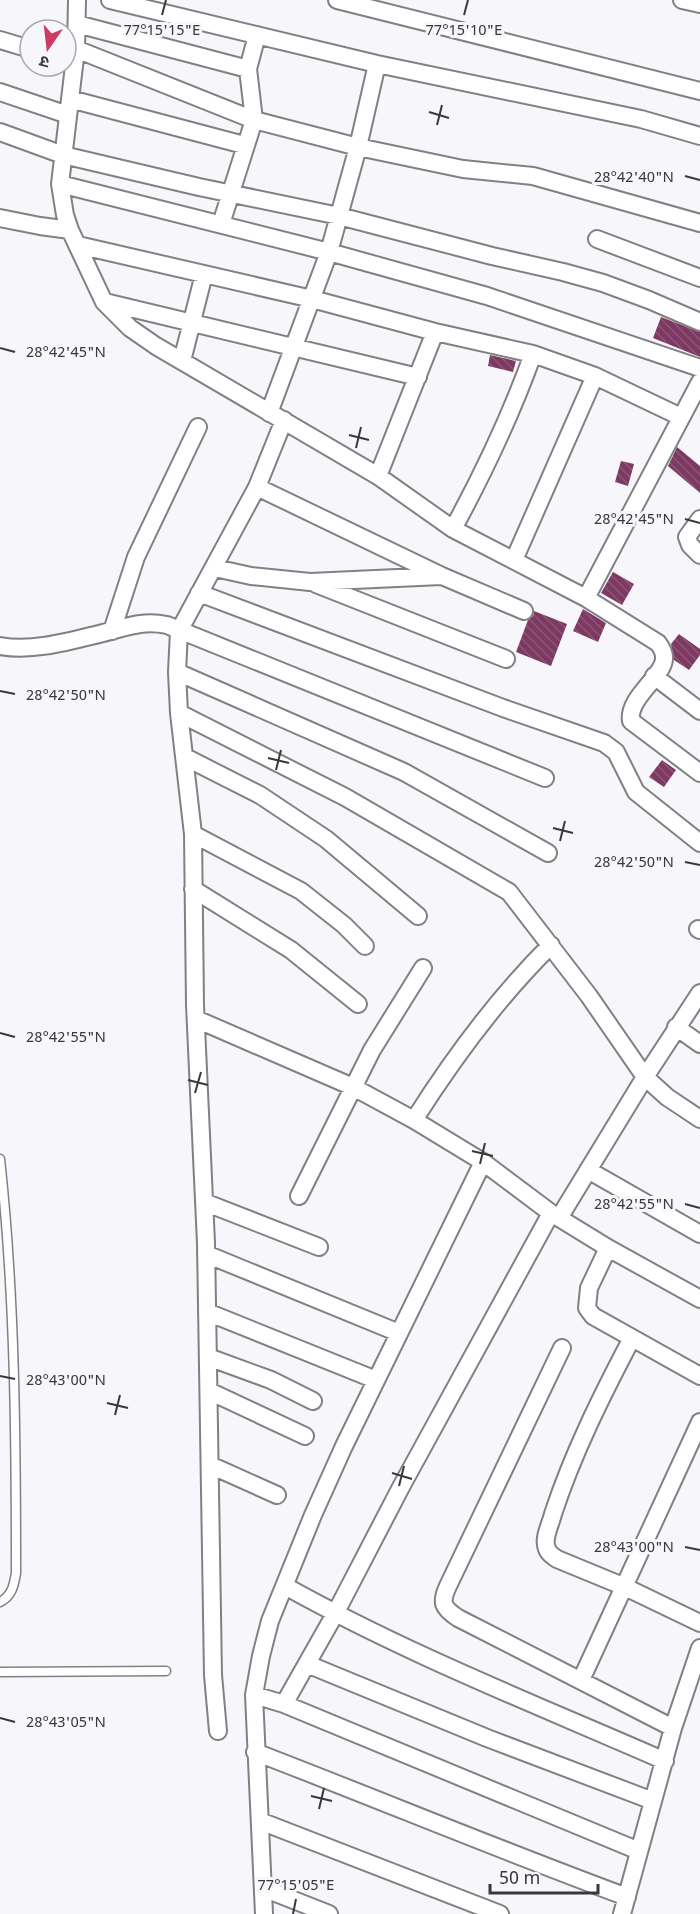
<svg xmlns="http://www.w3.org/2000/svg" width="700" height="1914" viewBox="0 0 700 1914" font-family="Georgia,'Noto Sans Devanagari',serif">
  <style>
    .building { fill: url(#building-back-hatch) }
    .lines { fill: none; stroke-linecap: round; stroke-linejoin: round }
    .lane-casing { stroke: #818184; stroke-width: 11 }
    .street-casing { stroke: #818184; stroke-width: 20 }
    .lane { stroke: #fff; stroke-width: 8 }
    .street { stroke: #fff; stroke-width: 16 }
    .ticks { fill: none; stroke: #39393b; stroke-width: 2 }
    .ticks-label { font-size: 15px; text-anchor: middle; fill: #39393b; stroke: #f7f7fb; stroke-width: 6; stroke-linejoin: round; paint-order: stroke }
  </style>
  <defs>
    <pattern id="building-back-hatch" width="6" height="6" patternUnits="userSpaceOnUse" patternTransform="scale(1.5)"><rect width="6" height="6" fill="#7e3963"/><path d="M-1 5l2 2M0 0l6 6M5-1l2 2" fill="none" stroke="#8c5576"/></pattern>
  </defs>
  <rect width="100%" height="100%" fill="#f7f7fb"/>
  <path class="building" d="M661 317 700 332V357L653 338Z
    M490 355 516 361 513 372 488 366Z
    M677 447 700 466V493L668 466Z
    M621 461 634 464 628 486 615 482Z
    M613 572 634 584 622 605 601 593Z
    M583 609 606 623 598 642 573 631Z
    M534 611 567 624 551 666 516 652 528 620 533 616Z
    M679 634 700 649V655L689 670 674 660 671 644Z
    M662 760 676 770 664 787 649 777Z"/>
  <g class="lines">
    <g class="lane-casing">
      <path id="lane" d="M0 1159C15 1295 16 1436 16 1573 14 1585 12 1596 0 1602
        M0 1672 166 1671"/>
    </g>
    <g class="street-casing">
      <path id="street" d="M77 0 76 49 60 184 65 215 70 230 104 302 130 328 156 346 378 476 453 529 586 598 658 643C661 647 664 652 664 657 666 675 627 697 631 721L700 773
        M110 0 377 64 641 119 700 136
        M337 0 700 91
        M682 0 700 4
        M77 24 248 69
        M0 40 30 49
        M76 49 254 120 358 147 463 169 533 176 700 223
        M0 92 68 115
        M70 99 244 145
        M0 132 63 155 199 187 339 216 492 256 563 272 603 283 649 300 700 322
        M60 184 329 252 487 296 700 368
        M0 218 40 226 70 230
        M221 224 254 120 248 69 257 35
        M597 239 700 278
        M78 245 312 299 435 332 533 354 595 376 681 417
        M105 302 418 377
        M182 361 204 274
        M269 413 329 252 358 147 377 64
        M378 476 435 332
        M257 487 442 576 524 611
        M700 519 687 537 690 545 700 555
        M453 529C484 472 511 415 533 354
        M514 560 595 376
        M215 568 251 576 310 582 441 576
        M316 584 506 659
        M199 593 503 708 604 743 616 752 636 792 700 843
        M586 598 700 382
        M112 631 136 557 198 427
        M0 646C33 652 70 641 103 633 127 627 142 620 167 625L545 778
        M177 672 404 772 548 853
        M654 676 700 711
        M179 713 345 797 509 892 589 996 645 1077 667 1097 700 1119
        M185 757 260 795 326 839 418 916
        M193 834 301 891 344 925 365 946
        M193 889 291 950 358 1004
        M698 929 700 930
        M196 1019 353 1087 414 1120 483 1162 551 1213 608 1248 700 1299
        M676 1027 700 1044
        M414 1120C454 1057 497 998 551 945
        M588 1170 700 1234
        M299 1196 372 1050 423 968
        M204 1202 319 1247
        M559 1218 645 1077 700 993
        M608 1248 589 1288 587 1308 593 1316 700 1376
        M206 1254 399 1333
        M207 1312 376 1380
        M632 1338C602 1395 573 1453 553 1514 551 1523 544 1536 546 1545 547 1552 551 1555 557 1559L625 1587 700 1623
        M562 1348 448 1586C440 1603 443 1608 458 1618L673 1728
        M208 1357 271 1380 313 1401
        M209 1391 305 1436
        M210 1465 277 1495
        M285 1586C407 1654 537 1705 665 1761
        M307 1664 487 1738 653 1801
        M581 1680 700 1422
        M254 1695 284 1704 639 1851
        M284 1704 335 1614 401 1487 551 1213
        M218 1731 213 1675 206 1243 195 1005 193 834 179 713 177 672 179 631 257 487 284 420
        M255 1752C380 1800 502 1851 627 1897
        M260 1821 500 1914
        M263 1888 329 1914
        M264 1914 254 1695 261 1656 270 1621 313 1515 344 1446 483 1162
        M622 1914 673 1728 700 1648"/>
    </g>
    <use href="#lane" class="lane"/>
    <use href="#street" class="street"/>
  </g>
  <path class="ticks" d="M162 15 166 0M464 15 468 0M429 112 449 118M437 125 442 105M685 176 700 180M0 348 15 352M349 435 369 440M356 448 361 427M685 519 700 523M0 691 15 694M268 758 289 763M276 770 281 750M553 828 573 833M560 841 565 821M685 862 700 865M0 1033 15 1037M188 1080 208 1085M195 1093 201 1072M472 1151 493 1156M480 1164 485 1143M685 1204 700 1208M0 1376 15 1379M107 1403 128 1408M115 1415 120 1395M392 1473 412 1479M399 1486 404 1466M685 1547 700 1550M0 1718 15 1722M311 1796 332 1801M319 1809 324 1788M293 1914 296 1899"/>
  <g class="ticks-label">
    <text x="162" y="35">77°15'15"E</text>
    <text x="464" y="35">77°15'10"E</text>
    <text x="634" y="182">28°42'40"N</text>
    <text x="66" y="357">28°42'45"N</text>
    <text x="634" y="524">28°42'45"N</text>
    <text x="66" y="700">28°42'50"N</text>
    <text x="634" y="867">28°42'50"N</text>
    <text x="66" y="1042">28°42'55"N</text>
    <text x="634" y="1209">28°42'55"N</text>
    <text x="66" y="1385">28°43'00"N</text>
    <text x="634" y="1552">28°43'00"N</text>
    <text x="66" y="1727">28°43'05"N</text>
    <text x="296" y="1890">77°15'05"E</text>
  </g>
  <g transform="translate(48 48) rotate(194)"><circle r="28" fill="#f7f7fb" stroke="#ababae" stroke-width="1.5"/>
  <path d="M0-4.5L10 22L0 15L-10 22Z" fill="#cb3c65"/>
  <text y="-9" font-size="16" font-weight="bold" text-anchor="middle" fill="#39393b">उ</text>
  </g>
  <path d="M490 1884v9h108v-9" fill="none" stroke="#39393b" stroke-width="3"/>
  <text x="499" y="1884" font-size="18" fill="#39393b" stroke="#f7f7fb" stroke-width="4.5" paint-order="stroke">50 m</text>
</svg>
